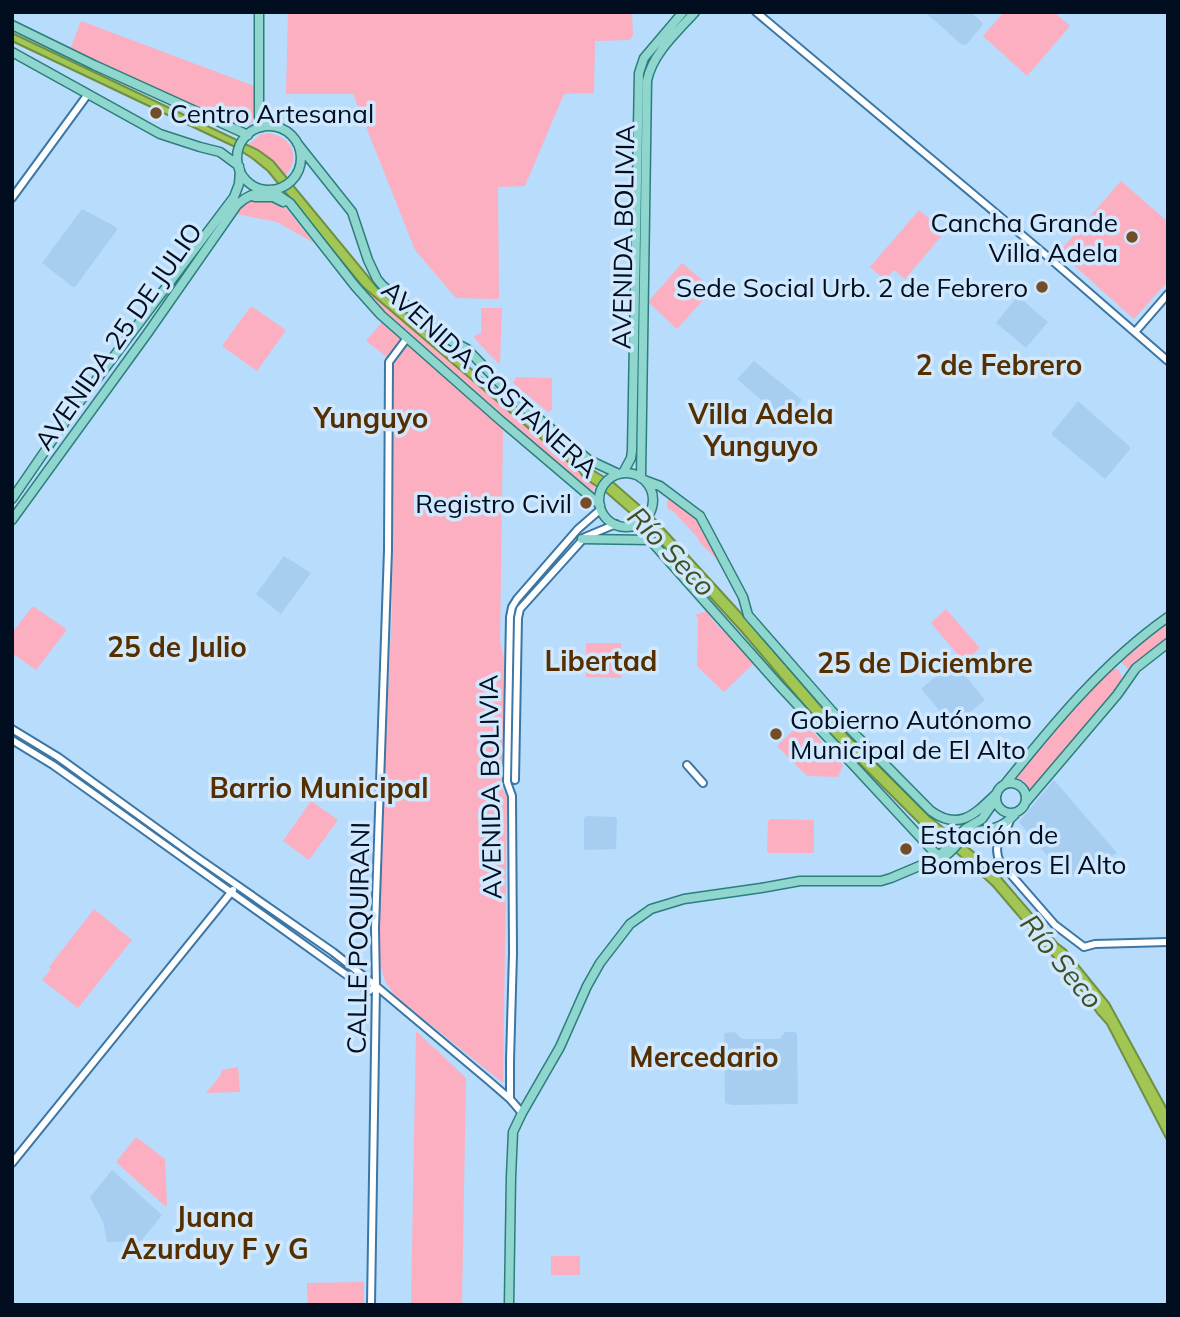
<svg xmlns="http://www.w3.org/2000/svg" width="1180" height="1317" viewBox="0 0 1180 1317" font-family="Mulish,sans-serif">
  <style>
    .built { fill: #a7cdf0 }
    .green { fill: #fcafc0 }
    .water { fill: #a1c653; stroke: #718f43; stroke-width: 2 }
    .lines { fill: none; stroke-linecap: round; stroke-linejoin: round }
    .minor-casing { stroke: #3b76a5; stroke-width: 10 }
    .major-casing { stroke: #2c7e7c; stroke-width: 11 }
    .minor { stroke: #fff; stroke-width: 6 }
    .major { stroke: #8ed6ce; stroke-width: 8 }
    .poi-dot { fill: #724d28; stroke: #d0e8fd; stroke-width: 2.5 }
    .labels { text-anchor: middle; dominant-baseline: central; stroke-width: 7; stroke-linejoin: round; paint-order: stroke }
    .poi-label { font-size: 26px; fill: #000e1f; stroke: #d0e8fd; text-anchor: start }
    .street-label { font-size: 26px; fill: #000e1f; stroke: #d0e8fd }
    .neighbourhood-label { font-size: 28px; font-weight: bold; fill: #562f00; stroke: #d0e8fd }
    .water-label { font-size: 28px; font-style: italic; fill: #415022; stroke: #d0e8fd }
  </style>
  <rect width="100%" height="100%" fill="#b8dcfb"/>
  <path class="built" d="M925 12H971L983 23 982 26 967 44 962 45Z
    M82 209 116 227 117 230 75 287H73L42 263Z
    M1017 297H1019L1048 322 1026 348 996 323Z
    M754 361 802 400 785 420 738 380 737 379Z
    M1078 401 1129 446 1130 449 1105 479 1052 435V433Z
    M284 556 311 573 281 614 256 594Z
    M953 661 985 700 954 725H952L921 689Z
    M1054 780 1117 853 1066 878 1019 822Z
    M586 816 615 817 617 819 616 849 586 850 584 849V818Z
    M735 1032 742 1039H780L785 1032H795L797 1034 798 1103 795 1104 732 1105 725 1103 724 1034 726 1033Z
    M112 1170 162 1215 141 1241 107 1242 103 1222 90 1197Z"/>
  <path class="green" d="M288 12H632L633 36 629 40 595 41 594 93 564 94 525 186 498 187 499 299 456 298 415 250 353 94H286Z
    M1004 12H1054L1070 26 1027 76 983 36Z
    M81 21 254 86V112L252 122 248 125 239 126 70 50Z
    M267 133C292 136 302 158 285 176L273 161 249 144 260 135Z
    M1121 181 1168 222V281L1134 319 1059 252Z
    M266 198 279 202 285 207 314 243 277 222 236 214 247 202Z
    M919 210 945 232 905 279 894 270 885 280 870 267Z
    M682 263 713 289 677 329 648 302Z
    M362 286 580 472 583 477 595 485 593 492 589 491 413 339 376 303Z
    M251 306 286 330 257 371 222 346Z
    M481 308H502L500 362 499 364 477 341 474 336 481 333Z
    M383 321 402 338 388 358 366 341Z
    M407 345 503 428 500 642 504 658 502 788 507 797 503 1083 395 996 385 981 378 958V905L392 611 394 364Z
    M516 377 552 378V410L548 412 513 383Z
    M668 496 695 515 742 599 741 602 739 601C732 587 725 571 716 559 710 550 701 547 697 537L673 511 668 509 667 505Z
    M32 607H34L65 628 66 631 36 670 12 653V633Z
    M946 609 980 648 964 662 931 623Z
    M707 611C712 622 721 629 730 637 739 645 746 655 753 664L724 692 697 666 698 618 695 615Z
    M1168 620V639L1129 670 1120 661Z
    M586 643H621V678L586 677Z
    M1112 668 1119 670 1122 677 1116 691 1031 793 1024 781 1014 777 1081 699Z
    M803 721 822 742 827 751 843 765 838 777 807 776 777 746Z
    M311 801 338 820 309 860 283 841Z
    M770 819 814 820V851L813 853H769L767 851 768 821Z
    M94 909 132 940 78 1008 42 980 51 969 49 967Z
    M416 1031 466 1078 462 1305H411Z
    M238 1067 240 1092 206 1093 220 1076 222 1070Z
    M136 1137 165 1159 167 1205 165 1206 116 1162Z
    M551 1256H580V1275H551Z
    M364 1282V1305H308L307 1283Z"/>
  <path class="water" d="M12 33 258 150 273 161 380 291 538 426 586 466 614 483 654 518 750 623 831 718 930 817 991 866 1057 943 1066 950 1109 1003 1168 1111V1142L1107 1024 1098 1014 1078 986 993 886 959 855 923 827 821 725 742 632 646 527 607 493 583 477 580 472 362 286 268 171 252 158 231 145 12 41Z"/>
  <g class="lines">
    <g class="minor-casing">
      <path id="minor" d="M756 12 1047 256 1168 361
        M12 198 88 94
        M1135 332 1168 294
        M12 729 58 757 195 856 333 952 376 986 488 1080 510 1099 522 1113
        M12 740 53 765 98 797 369 991 376 986
        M687 765 703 783
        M515 780 518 618 520 609 585 537 616 524
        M1010 820C1005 837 991 842 1000 862L1055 925 1084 947 1095 944 1168 942
        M510 1099V1061L513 953 512 796 507 782 510 617 512 607 517 599 578 529 601 509
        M12 1163 233 890
        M371 1305 376 986 375 928 388 550 389 362 407 338"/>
    </g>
    <g class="major-casing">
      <path id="major" d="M259 12V117L262 127
        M12 25 94 65 248 135
        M12 52 160 134 200 147 220 152 239 166
        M237 158a32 32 0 1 1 64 0a32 32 0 1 1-64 0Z
        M297 143 352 212 368 260 377 279 382 285 444 337 467 349 516 400 589 460 619 474
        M271 190 290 203 355 286 381 315 500 420 600 505
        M255 197H273L283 202
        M623 473 631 458 632 451 639 73 644 58 683 12
        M599 500a27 27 0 1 1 54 0a27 27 0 1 1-54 0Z
        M641 478 647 81C652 54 677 32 695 12
        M644 480 660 486 700 516 743 597 748 615 831 710 931 811C960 832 976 813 997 793
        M12 499 69 416 234 197 239 184 240 170
        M12 520 147 334 237 205C246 196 256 193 268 190
        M636 524 779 685 933 851 942 858
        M582 539 651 540
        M996 798a15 15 0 1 1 30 0a15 15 0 1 1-30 0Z
        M1005 784C1054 723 1104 662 1168 617
        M1026 802 1117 695 1136 668 1168 643
        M942 853 965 829 982 819 996 799
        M509 1305 511 1177 513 1132 522 1113 560 1047 587 986 600 963 630 924 651 909 684 899 761 888 800 881H881L891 878 936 859C951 857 956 843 967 835 975 829 985 831 994 828 1004 825 1011 819 1017 812"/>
    </g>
    <use href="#minor" class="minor"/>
    <use href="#major" class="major"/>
  </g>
  <g class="poi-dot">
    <circle cx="156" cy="113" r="7"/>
    <circle cx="1132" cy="237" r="7"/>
    <circle cx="1042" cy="287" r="7"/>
    <circle cx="586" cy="503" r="7"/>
    <circle cx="776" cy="734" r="7"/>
    <circle cx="906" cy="849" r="7"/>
  </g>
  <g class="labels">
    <g class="poi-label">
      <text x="170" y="113">Centro Artesanal</text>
      <text x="1118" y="222" text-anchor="end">Cancha Grande<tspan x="1118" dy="30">Villa Adela</tspan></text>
      <text x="1028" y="287" text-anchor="end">Sede Social Urb. 2 de Febrero</text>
      <text x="572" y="503" text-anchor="end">Registro Civil</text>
      <text x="790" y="719">Gobierno Autónomo<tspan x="790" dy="30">Municipal de El Alto</tspan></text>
      <text x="920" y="834">Estación de<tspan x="920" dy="30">Bomberos El Alto</tspan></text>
    </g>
    <g class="street-label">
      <text transform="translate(623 237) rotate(-89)">AVENIDA BOLIVIA</text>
      <text transform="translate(118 336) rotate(-55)">AVENIDA 25 DE JULIO</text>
      <text transform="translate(490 379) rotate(42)">AVENIDA COSTANERA</text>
      <text transform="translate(490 787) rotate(-91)">AVENIDA BOLIVIA</text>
      <text transform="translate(358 938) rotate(-89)">CALLE POQUIRANI</text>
    </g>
    <g class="neighbourhood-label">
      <text x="999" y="364">2 de Febrero</text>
      <text x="761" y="413">Villa Adela<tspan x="761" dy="32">Yunguyo</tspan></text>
      <text x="371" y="417">Yunguyo</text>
      <text x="177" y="646">25 de Julio</text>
      <text x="601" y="660">Libertad</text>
      <text x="925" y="662">25 de Diciembre</text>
      <text x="319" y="787">Barrio Municipal</text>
      <text x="704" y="1056">Mercedario</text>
      <text x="215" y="1216">Juana<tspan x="215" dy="32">Azurduy F y G</tspan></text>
    </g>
    <g class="water-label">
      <text transform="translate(672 551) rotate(46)">Río Seco</text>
      <text transform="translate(1062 961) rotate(51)">Río Seco</text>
    </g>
  </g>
  <rect width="1180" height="1317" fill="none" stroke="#000e1f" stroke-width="28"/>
</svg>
